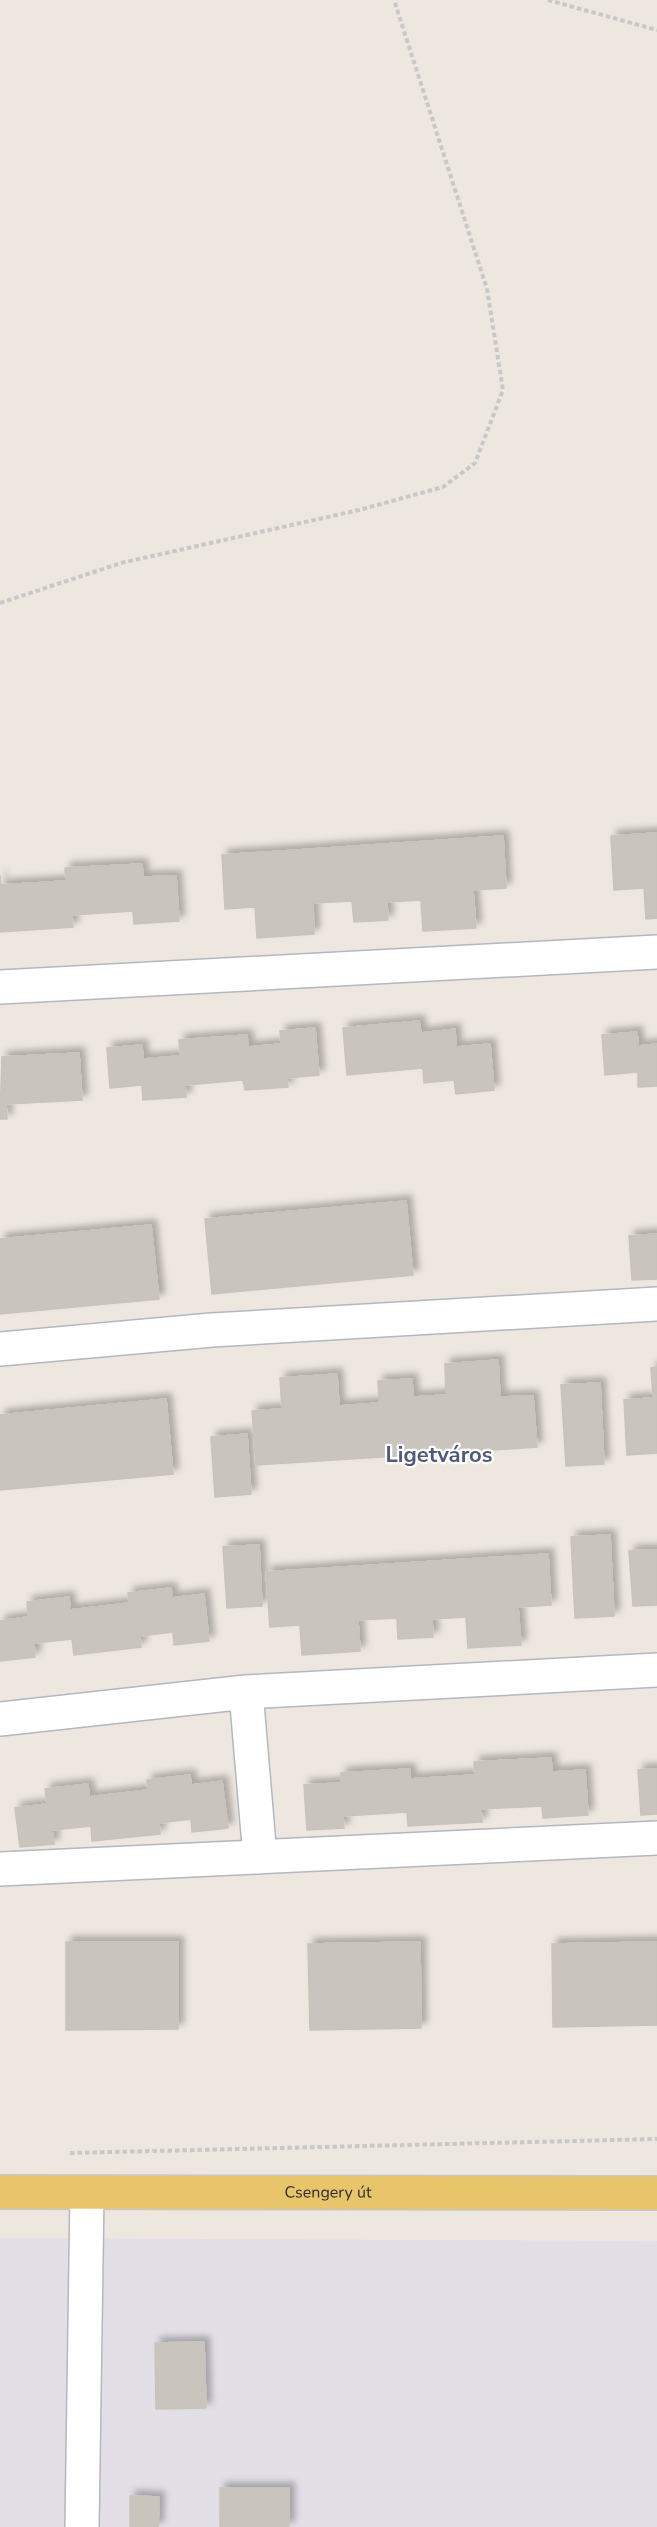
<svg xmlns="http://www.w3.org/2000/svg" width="657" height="2527" viewBox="0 0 657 2527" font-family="'Nunito Sans',sans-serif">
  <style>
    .industrial { fill: #e2e0e6 }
    .building { fill: #c9c5be; stroke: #c9c3ba; stroke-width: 1.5; filter: url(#shadow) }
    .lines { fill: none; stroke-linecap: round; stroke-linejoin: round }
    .minor-casing { stroke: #b4b7bf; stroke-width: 36 }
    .major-casing { stroke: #c8c8c8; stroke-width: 36 }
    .path { stroke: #c8c8c8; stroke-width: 4; stroke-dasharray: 4.5 3; stroke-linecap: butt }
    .minor { stroke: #fff; stroke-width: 33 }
    .major { stroke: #e8c56a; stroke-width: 33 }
    .labels { text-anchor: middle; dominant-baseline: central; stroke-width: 4.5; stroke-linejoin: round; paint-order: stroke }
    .street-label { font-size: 16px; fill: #2d2d2d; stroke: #fff }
    .district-label { font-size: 22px; font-weight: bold; fill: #4f597b; stroke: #fff }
  </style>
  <defs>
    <filter id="shadow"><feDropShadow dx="5.5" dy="-5.5" stdDeviation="3" flood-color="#0004"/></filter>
  </defs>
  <rect width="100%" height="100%" fill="#ede7e0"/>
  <path class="industrial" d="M0 2238 657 2241V2527H0Z"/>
  <path class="building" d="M657 833V918L646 919 644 888 614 890 611 836Z
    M503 836 506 888 473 890 476 928 423 931 421 900 387 902 388 920 354 922 352 901 313 903 314 934 257 938 255 907 225 909 222 855Z
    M142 864 143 877 176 876 179 921 134 924 133 911 72 915 73 927 0 932V875L1 885 66 881 65 868Z
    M419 1021 421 1033 455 1029 456 1047 490 1044 494 1090 456 1094 454 1080 424 1083 423 1068 347 1075 343 1028Z
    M315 1028 319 1075 287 1078 288 1087 245 1090 243 1080 185 1085 186 1097 143 1100 142 1085 110 1088 107 1048 142 1045 143 1059 180 1056 179 1040 247 1035 248 1047 281 1044 280 1031Z
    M637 1032 638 1046 657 1044V1086L638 1087V1072L605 1075 602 1035Z
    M79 1053 82 1100 6 1104 7 1119H0L2 1057Z
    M406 1201 413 1275 212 1294 205 1219Z
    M151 1225 159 1299 0 1314V1239Z
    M657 1234V1279L632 1280 629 1236Z
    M498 1360 500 1397 533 1396 537 1447 256 1465 252 1411 282 1409 280 1378 337 1374 339 1406 379 1403 378 1381 412 1379 413 1397 446 1395 445 1364Z
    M657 1367V1453L627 1455 624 1400 653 1398 651 1368Z
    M600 1383 604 1464 566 1466 561 1385Z
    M166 1399 173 1474 0 1490V1415Z
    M247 1434 251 1494 215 1497 211 1437Z
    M610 1535 614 1616 575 1618 571 1537Z
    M259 1545 262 1606 227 1608 223 1547Z
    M657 1550V1605L633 1606 629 1551Z
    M548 1554 551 1605 518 1607 521 1645 468 1648 466 1617 432 1619 433 1637 398 1639 397 1618 358 1620 360 1651 302 1655 300 1625 270 1627 266 1572Z
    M171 1588 172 1598 204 1594 209 1641 174 1645 173 1632 140 1636 141 1647 74 1655 72 1639 34 1643 35 1657 0 1661V1621L28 1617 27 1602 69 1597 70 1610 129 1603 128 1593Z
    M551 1758 552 1772 585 1770 588 1815 543 1818 542 1806 481 1809 482 1822 408 1826 407 1812 343 1816 344 1828 307 1830 304 1785 341 1783V1773L410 1769V1779L475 1775 474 1762Z
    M657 1769V1814L641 1815 638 1770Z
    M190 1775 191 1785 222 1781 228 1828 192 1832 191 1819 159 1823 160 1834 92 1841 91 1826 52 1830 54 1844 20 1847 15 1808 47 1804 45 1789 88 1784 89 1797 148 1790 147 1780Z
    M66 1942H178V2029L66 2030Z
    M420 1942 421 2028 310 2030 308 1944Z
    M657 1942V2025L553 2027 552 1944Z
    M204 2342 206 2408 156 2409 155 2343Z
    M220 2488H289V2527H220Z
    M130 2496 159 2497 158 2527H130Z"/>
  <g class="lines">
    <g class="minor-casing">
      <path id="minor" d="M0 987 657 952
        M0 1349 212 1330 657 1304
        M246 1692 260 1857
        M0 1719 246 1692 657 1670
        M0 1869 657 1838
        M82 2527 87 2193"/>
    </g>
    <g class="major-casing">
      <g id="major">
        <path id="s1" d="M0 2192 657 2193"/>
      </g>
    </g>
    <path class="path" d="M548 0 657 30
      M0 603 121 563 359 510 443 487 475 463 503 390 487 289 394 0
      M70 2153 657 2139"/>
    <use href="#minor" class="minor"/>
    <use href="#major" class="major"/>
  </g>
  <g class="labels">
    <g class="street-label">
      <text stroke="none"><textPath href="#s1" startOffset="328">Csengery út</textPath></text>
    </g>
    <g class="district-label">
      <text x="439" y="1455">Ligetváros</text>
    </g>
  </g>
</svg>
